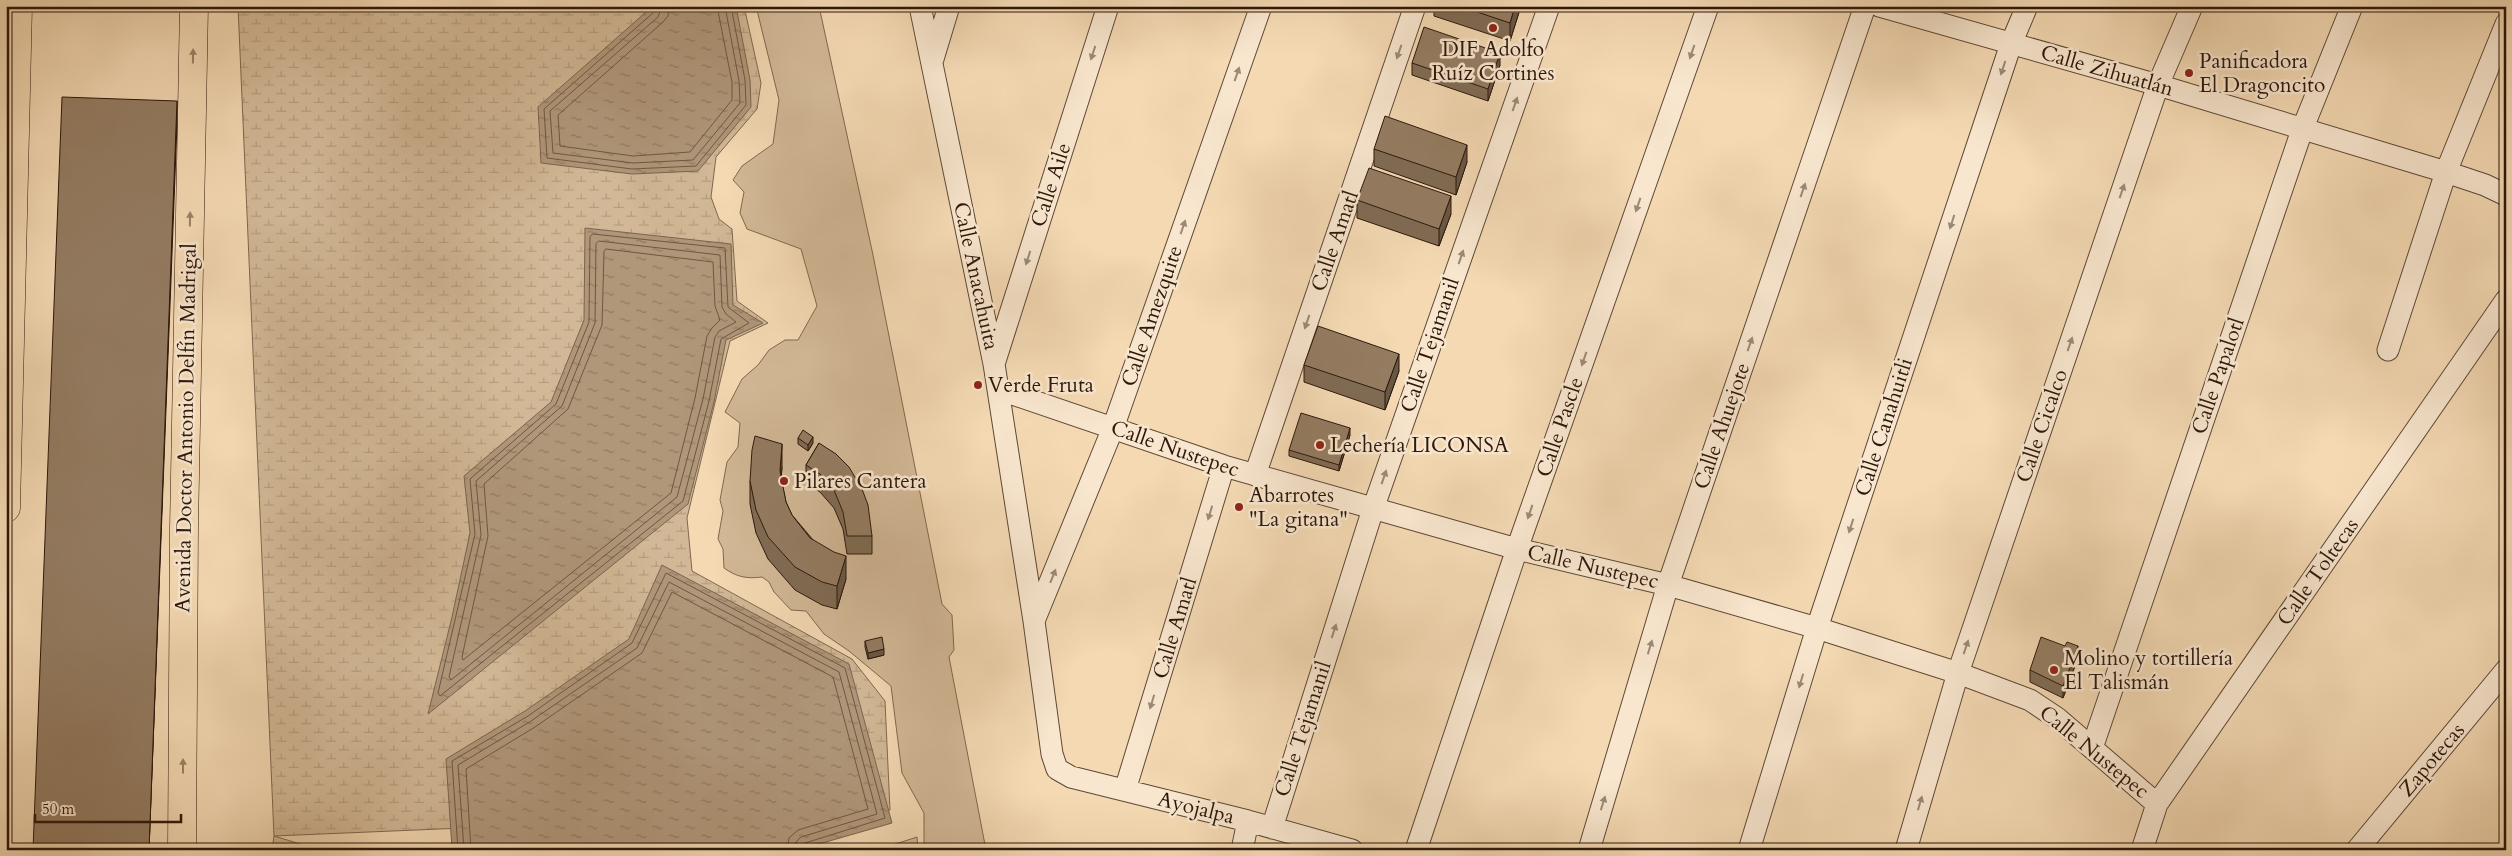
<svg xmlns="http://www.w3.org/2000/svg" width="2512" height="856" viewBox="0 0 2512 856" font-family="Cardo,serif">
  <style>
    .wetland { fill: url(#wetland-marsh); stroke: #7f6850 }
    .park { fill: #d2b896; stroke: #7f6850 }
    .water { fill: url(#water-ripples); stroke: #7b644e }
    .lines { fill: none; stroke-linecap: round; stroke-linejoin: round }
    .shore { stroke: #6e5742; stroke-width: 1 }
    .minor-casing { stroke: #5e4835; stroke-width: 23 }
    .major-casing { stroke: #2c170b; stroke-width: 29 }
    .minor { stroke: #f8e6ce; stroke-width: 21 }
    .major { stroke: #f4d9b3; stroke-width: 28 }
    .wall { fill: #7f6b54; stroke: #2c170b }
    .shaded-wall { fill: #685745; stroke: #2c170b }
    .building { fill: #947c62; stroke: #2c170b }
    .oneway { fill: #9c8976 }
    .oneway2 { fill: #9a8267 }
    .poi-dot { fill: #8f2418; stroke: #f8e6ce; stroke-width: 2 }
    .labels { text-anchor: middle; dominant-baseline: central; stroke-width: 5; stroke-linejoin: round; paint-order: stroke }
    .poi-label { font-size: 21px; fill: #2c170b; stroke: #f8e6ce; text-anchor: start }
    .street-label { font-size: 21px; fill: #2c170b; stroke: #f8e6ce }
  </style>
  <defs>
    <pattern id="wetland-marsh" width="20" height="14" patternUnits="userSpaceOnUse" patternTransform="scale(1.25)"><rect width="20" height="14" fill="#d2b896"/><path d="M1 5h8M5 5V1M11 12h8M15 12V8" fill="none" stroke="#b49d80"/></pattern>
    <pattern id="water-ripples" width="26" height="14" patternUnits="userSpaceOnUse" patternTransform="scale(1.25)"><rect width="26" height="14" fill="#b0977a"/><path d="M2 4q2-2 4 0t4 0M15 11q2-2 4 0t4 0" fill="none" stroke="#8f7a62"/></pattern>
  </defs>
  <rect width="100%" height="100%" fill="#f4d9b3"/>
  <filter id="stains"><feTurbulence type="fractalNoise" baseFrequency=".004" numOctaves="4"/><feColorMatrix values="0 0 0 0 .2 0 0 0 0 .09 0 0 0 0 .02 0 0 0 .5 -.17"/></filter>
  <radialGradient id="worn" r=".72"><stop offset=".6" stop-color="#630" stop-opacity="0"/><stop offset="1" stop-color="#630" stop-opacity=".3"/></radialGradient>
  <path class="wetland" d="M238 6H744L761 83 757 109 716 157 711 197 719 219 732 229 737 301 768 323 730 341 687 518 692 571 852 659 885 701 890 810 274 836Z"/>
  <path class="park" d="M756 6H819L873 255 942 604 952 615 954 650 949 657 986 850H924V813L902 773 891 686 849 651 824 634 806 611 791 610 774 592 769 582 762 577C746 579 737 577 724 568L723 549 718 539 723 511 720 500 727 462 738 447 740 423 725 412 742 379 758 365 769 350 785 340H798L817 306 801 249 747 229 740 213 744 192 733 180 742 166 773 144 779 100Z
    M274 836 320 850H272Z
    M917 837 918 850H877Z"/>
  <path class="water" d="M653 6H736L750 80 751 107 698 171 632 174 541 163 538 107Z
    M585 228 731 244 733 305 763 323 726 340 714 402 688 504 428 714 452 617 470 533 464 476 551 402 584 320Z
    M662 565 849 664 892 823 798 850H455L452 848 446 759 525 711 629 639Z"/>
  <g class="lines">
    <path class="shore" d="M655 6 654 12 544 109 547 158 632 169 696 166 746 105 745 80 731 6
      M662 6 658 17 550 111 553 153 633 163 693 160 740 103 739 81 725 6
      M669 6 668 16 663 22 558 115 560 146 633 156 690 152 732 100V82L717 6
      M593 234 725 248 728 307 749 323 721 339 709 401 683 501 440 696 438 693 475 534 470 479 556 404 589 322 590 237Z
      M599 241 720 255 722 307 726 314 736 322 719 331 715 337 703 399 677 497 451 680 449 677 481 535 476 481 562 406 595 323 596 244Z
      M606 249 713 262 715 306 720 320 712 328 707 336 695 398 671 493 463 660 462 657 488 536 484 484 568 409 602 325 604 252Z
      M458 850 452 761 528 716 632 643 666 573 845 668 885 818 805 843 800 850
      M464 850 458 765 531 721 637 648 669 582 839 672 877 814 801 837 796 842 794 850
      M471 850 466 769 535 727 642 653 672 592 833 677 868 809 798 830 789 838 787 850"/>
    <g class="minor-casing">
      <path id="minor" d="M920 6 994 364 1034 621 1052 754 1057 769 1071 777 1248 821 1352 850
        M1879 6 2158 85 2446 172 2485 185 2506 195
        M933 59 949 6
        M2388 350 2446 172 2506 24
        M995 361 1108 6
        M998 389 1224 466 1517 549 1668 585 1817 628 1958 673 2030 700 2057 718 2157 804
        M1255 475 1415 6
        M1034 621 1113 428 1261 6
        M2092 748 2302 130 2352 6
        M1125 790 1224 466
        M1272 828 1373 509 1549 6
        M1242 850 1248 821
        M1416 850 1517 549 1708 6
        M1589 850 1668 585 1865 6
        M1749 850 1817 628 2011 44 2027 6
        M1906 850 1958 673 2158 85 2192 6
        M2142 850 2157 804 2506 300
        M2357 850 2506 670"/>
    </g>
    <g class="major-casing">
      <path id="major" d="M6 508 18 6
        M182 850 184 528 194 6"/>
    </g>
    <use href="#minor" class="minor"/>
    <use href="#major" class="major"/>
  </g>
  <path class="wall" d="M1434 6H1521L1510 41 1434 16Z
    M1412 63 1500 65 1488 101 1412 75Z
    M1374 149 1467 162 1456 195 1374 166Z
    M1357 200 1451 214 1439 246 1357 218Z
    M1304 365 1399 371 1385 410 1304 382Z
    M1350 435 1339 471 1289 456V450Z
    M798 438 813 443 808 451 798 444Z
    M819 443 872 536V554H847L843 529 834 508 820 492 806 483V465Z
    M782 467 781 479 786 502 792 515 846 579 837 609 822 605 795 590 768 559 756 533 750 504V481Z
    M865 641 884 655 868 659 865 647Z
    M2065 646 2078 658 2063 698 2030 682V670Z"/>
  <path class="shaded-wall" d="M1515 6H1521L1510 41V23Z
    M1500 53V65L1488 101V89Z
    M177 101V124L149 850Z
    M1467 145V162L1456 195V177Z
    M1451 196V214L1439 246V229Z
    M1399 354V371L1385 410V392Z
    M1350 428V435L1339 471V465Z
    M813 437V443L808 451V445Z
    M782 444V467L780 494V471Z
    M846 556V579L837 609V586Z
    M2078 646V658L2063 698V686Z
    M884 649V655L868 659V653Z"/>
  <path class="building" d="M1459 6H1515L1510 23Z
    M1424 27 1500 53 1488 89 1412 63Z
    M62 97 177 101 149 850H33Z
    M1385 116 1467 145 1456 177 1374 149Z
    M1369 168 1451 196 1439 229 1357 200Z
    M1318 326 1399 354 1385 392 1304 365Z
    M1301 413 1350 428 1339 465 1289 450Z
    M803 430 813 437 808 445 798 438Z
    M755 436 782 444 780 471 786 502 792 515 810 538 834 552 846 556 837 586 822 582 795 567 768 537 756 510 750 481 752 450Z
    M819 443 836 454 849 467 862 489 868 505 872 536H847L843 512 834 490 820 474 806 465Z
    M882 637 884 649 868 653 865 641Z
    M2041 637 2065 646 2067 642 2078 646 2063 686 2030 670Z"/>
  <defs><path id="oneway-solid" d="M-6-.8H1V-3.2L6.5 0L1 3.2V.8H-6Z" transform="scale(1.25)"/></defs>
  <g class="oneway">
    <use href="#oneway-solid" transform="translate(1399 52) rotate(109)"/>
    <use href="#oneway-solid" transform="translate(1692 52) rotate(109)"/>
    <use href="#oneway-solid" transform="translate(1093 53) rotate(108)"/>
    <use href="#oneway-solid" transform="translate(2003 68) rotate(108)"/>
    <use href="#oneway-solid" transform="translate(1237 74) rotate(-71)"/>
    <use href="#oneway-solid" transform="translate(1515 104) rotate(-71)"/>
    <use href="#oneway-solid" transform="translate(1803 190) rotate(-71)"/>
    <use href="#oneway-solid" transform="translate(2122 191) rotate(-71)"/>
    <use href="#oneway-solid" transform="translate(1638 205) rotate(109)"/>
    <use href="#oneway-solid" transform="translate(1952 222) rotate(108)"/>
    <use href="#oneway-solid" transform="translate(1183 227) rotate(-71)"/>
    <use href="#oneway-solid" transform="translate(1461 257) rotate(-71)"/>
    <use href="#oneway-solid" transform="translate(1028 258) rotate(108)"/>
    <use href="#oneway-solid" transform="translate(1307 322) rotate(109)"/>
    <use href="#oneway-solid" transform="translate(1750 344) rotate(-71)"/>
    <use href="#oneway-solid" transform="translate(2070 344) rotate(-71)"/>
    <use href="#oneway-solid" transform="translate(1584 359) rotate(109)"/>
    <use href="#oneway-solid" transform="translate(1384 477) rotate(-71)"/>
    <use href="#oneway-solid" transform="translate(1530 512) rotate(109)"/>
    <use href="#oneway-solid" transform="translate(1210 513) rotate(107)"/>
    <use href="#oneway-solid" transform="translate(1851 526) rotate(108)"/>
    <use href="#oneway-solid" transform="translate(1053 576) rotate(-68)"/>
    <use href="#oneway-solid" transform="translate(1334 631) rotate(-72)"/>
    <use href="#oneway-solid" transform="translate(1650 647) rotate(-73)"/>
    <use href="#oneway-solid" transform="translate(1966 647) rotate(-71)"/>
    <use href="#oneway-solid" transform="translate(1801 681) rotate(107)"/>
    <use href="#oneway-solid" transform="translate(1152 702) rotate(107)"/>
    <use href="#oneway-solid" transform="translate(1603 803) rotate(-73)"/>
    <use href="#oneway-solid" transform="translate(1920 803) rotate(-74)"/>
  </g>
  <g class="oneway2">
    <use href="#oneway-solid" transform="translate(193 56) rotate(-89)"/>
    <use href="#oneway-solid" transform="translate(190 219) rotate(-89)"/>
    <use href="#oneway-solid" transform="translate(183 766) rotate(-90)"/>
  </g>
  <g class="poi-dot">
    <circle cx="1493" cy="28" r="5"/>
    <circle cx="2189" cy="73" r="5"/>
    <circle cx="978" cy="385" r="5"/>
    <circle cx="1320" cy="445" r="5"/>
    <circle cx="784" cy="481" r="5"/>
    <circle cx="1239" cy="507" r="5"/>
    <circle cx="2054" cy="670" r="5"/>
  </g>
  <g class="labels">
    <g class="poi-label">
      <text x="1493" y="49" text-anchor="middle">DIF Adolfo<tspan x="1493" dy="24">Ruíz Cortines</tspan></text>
      <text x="2199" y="61">Panificadora<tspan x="2199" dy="24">El Dragoncito</tspan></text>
      <text x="988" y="385">Verde Fruta</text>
      <text x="1330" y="445">Lechería LICONSA</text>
      <text x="794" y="481">Pilares Cantera</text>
      <text x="1249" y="495">Abarrotes<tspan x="1249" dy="24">"La gitana"</tspan></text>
      <text x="2064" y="658">Molino y tortillería<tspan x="2064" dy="24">El Talismán</tspan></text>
    </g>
    <g class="street-label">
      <text transform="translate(2107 71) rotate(16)">Calle Zihuatlán</text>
      <text transform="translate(1051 185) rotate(-72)">Calle Aile</text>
      <text transform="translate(1335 241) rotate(-71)">Calle Amatl</text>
      <text transform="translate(976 276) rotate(78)">Calle Anacahuita</text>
      <text transform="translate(1152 316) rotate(-71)">Calle Amezquite</text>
      <text transform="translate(1430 345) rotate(-71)">Calle Tejamanil</text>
      <text transform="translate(2218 376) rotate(-71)">Calle Papalotl</text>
      <text transform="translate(1722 426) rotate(-71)">Calle Ahuejote</text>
      <text transform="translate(2042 426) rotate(-71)">Calle Cicalco</text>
      <text transform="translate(1560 427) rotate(-71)">Calle Pascle</text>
      <text transform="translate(1884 427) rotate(-72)">Calle Canahuitli</text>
      <text transform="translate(186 428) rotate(-89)">Avenida Doctor Antonio Delfín Madrigal</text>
      <text transform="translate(1175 449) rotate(19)">Calle Nustepec</text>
      <text transform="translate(1593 567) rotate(13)">Calle Nustepec</text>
      <text transform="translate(2318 572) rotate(-55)">Calle Toltecas</text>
      <text transform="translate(1175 628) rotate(-73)">Calle Amatl</text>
      <text transform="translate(1303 729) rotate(-72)">Calle Tejamanil</text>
      <text transform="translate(2094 752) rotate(39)">Calle Nustepec</text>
      <text transform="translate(2432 760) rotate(-50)">Zapotecas</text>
      <text transform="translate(1196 808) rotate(14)">Ayojalpa</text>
    </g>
  </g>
  <rect width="2512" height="856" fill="none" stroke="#f4d9b3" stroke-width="25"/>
  <rect x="8" y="8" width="2497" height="841" fill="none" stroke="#2c170b" stroke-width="2.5"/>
  <rect x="12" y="12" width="2487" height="831" fill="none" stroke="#2c170b"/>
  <path d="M35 814v8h146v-8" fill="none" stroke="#2c170b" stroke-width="2.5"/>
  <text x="42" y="814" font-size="15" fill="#2c170b" stroke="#f8e6ce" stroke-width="4" paint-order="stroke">50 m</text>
  <rect width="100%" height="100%" filter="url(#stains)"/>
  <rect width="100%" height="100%" fill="url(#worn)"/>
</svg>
